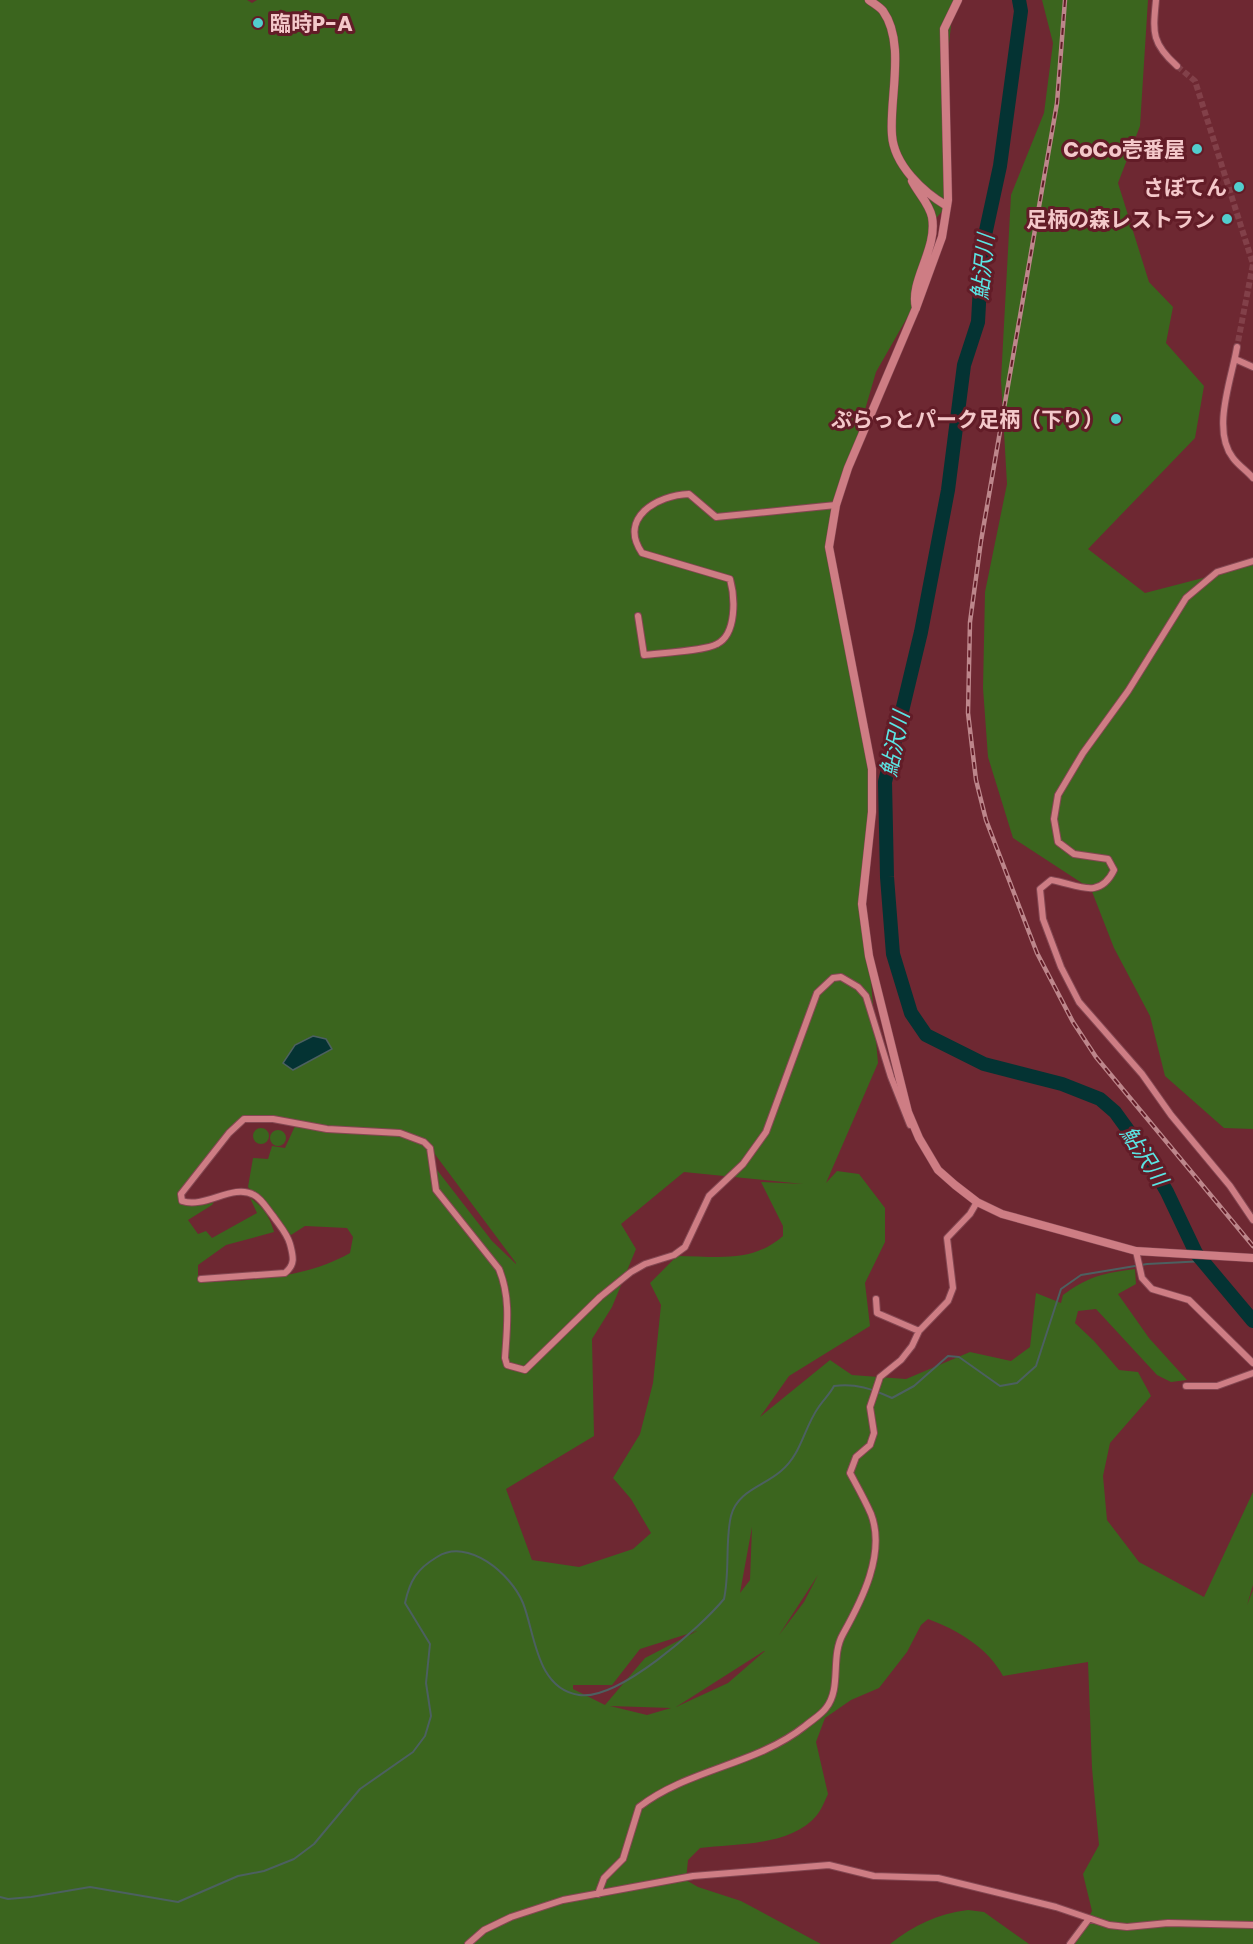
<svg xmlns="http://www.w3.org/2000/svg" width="1253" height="1944" viewBox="0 0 1253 1944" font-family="Poppins,'Noto Sans JP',sans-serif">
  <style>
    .green { fill: #3b651e; fill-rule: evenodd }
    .water { fill: #043333; stroke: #4c6060; stroke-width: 1.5 }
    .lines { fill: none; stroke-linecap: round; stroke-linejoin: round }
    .stream { stroke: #4c6060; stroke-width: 2 }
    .river { stroke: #043333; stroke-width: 14 }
    .minor-tunnel { stroke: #824049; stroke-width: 6; stroke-dasharray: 6 3; stroke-linecap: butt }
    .minor-casing { stroke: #844752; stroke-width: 8 }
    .tertiary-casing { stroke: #844752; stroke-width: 9 }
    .minor { stroke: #ce7d84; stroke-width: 6 }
    .tertiary { stroke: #ce7d84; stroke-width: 8 }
    .rail-casing { stroke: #bd868b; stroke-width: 4.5 }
    .rail { stroke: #621c27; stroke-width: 2; stroke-dasharray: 7; stroke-linecap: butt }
    .poi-dot { fill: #52cdcd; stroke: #621c27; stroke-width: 2 }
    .labels { text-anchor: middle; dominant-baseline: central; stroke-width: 6; stroke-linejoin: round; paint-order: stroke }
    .poi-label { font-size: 21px; font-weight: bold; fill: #f4c8ca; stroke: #621c27; text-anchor: end }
    .water-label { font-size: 22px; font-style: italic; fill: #5ae5e4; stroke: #621c27 }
  </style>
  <rect width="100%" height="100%" fill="#6e2832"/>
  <path class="green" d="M0 0H247L252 3 257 0H954L946 69 947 206 929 226 932 267 912 309 876 372 848 468 830 515 836 585 872 783 863 889 878 1063 826 1183 837 1171 859 1174 885 1208V1242L865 1283 870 1326 789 1376 760 1417 830 1360 852 1375 906 1379 970 1352 1011 1361 1030 1347 1036 1293 1061 1303 1063 1295C1089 1276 1104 1273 1135 1269L1136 1284 1118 1294 1149 1338 1187 1380 1171 1382 1157 1375 1096 1309 1078 1311 1075 1323 1094 1341 1119 1370 1138 1372 1151 1396 1110 1443 1103 1476 1107 1520 1139 1562 1204 1597 1253 1492V1585L1247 1605 1253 1590V1944H1075L1092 1911 1083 1874 1099 1845 1092 1768 1088 1662 1003 1676C988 1648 958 1630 928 1619L921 1625 907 1652 879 1688 851 1700 825 1718 816 1742 828 1794C825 1800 822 1809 817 1815 792 1846 736 1844 700 1848L688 1860 686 1880 698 1887 741 1901 821 1944H0ZM273 1121 295 1126 285 1148 272 1146 268 1159 253 1158 248 1187 291 1235 305 1226 347 1228 353 1237 350 1253C304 1279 249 1281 198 1282V1265L226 1245 274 1232C270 1217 263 1206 250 1198L257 1213 212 1238 206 1231 198 1234 188 1220 212 1205 215 1200 188 1206 178 1200 238 1122ZM431 1149 516 1263V1264L492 1241 434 1166ZM684 1172 803 1184 761 1182 783 1226V1236C751 1264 717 1256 677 1256L650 1283 661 1305 653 1383 640 1434 613 1478 631 1499 651 1533 633 1549 579 1567 532 1560 506 1489 594 1436 592 1339 612 1307 636 1249 621 1224ZM752 1527 750 1580 740 1593ZM818 1575 804 1602 779 1635ZM697 1631 645 1658 605 1705 573 1689V1685H612L640 1649ZM765 1651 728 1683 676 1707 764 1651ZM610 1706 671 1708 647 1715Z
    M1042 0H1148L1140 126 1118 183 1149 282 1173 307 1166 343 1204 386 1195 438 1088 549 1145 593 1253 565V1129L1224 1128 1165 1076 1150 1016 1114 948 1091 889 1013 838 988 757 983 688 985 592 1007 484 1001 380 1011 195 1044 113 1053 43Z
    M253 1136a8 8 0 1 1 16 0a8 8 0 1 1-16 0Z
    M270 1138a8 8 0 1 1 16 0a8 8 0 1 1-16 0Z
    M968 1910 984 1912 1029 1944H890C914 1925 937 1914 968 1910Z"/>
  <path class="water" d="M313 1036 326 1039 332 1049 293 1070 283 1063 295 1045Z"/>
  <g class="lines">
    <path class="stream" d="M0 1897 8 1899 31 1897 90 1887 178 1902 238 1876 264 1871 294 1859 314 1844 360 1789 413 1752 425 1736 431 1716 426 1683 430 1644 405 1603C410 1580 417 1569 437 1557 468 1537 511 1574 523 1603 535 1633 536 1689 579 1695 618 1701 700 1628 724 1599 730 1571 725 1540 731 1516 737 1491 764 1486 781 1471 801 1455 804 1428 818 1408 823 1400 830 1394 834 1386 856 1383 872 1389 892 1398L914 1386 948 1356 959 1357 1000 1386 1017 1383 1036 1366 1061 1289 1081 1275 1147 1264 1205 1261"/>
    <path class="river" d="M1019 0 1021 11 1000 166 982 249 978 322 964 365 948 490 921 632 885 782 887 877 893 954 911 1013 926 1035 984 1064 1062 1084 1100 1099 1115 1112 1144 1152 1167 1192 1196 1253 1253 1321"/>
    <path class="minor-tunnel" d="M1177 66 1195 81 1253 264 1237 347"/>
    <g class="minor-casing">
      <path id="minor" d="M1156 0C1153 32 1151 43 1177 66
        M1237 347C1232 378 1211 430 1233 458 1238 465 1247 471 1253 478
        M1235 359 1253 367
        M1253 561 1217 572 1186 598 1128 691 1083 753 1058 795 1054 819 1058 842 1074 854 1108 859 1114 870C1099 901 1077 884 1051 880L1040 889 1043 919 1061 967 1079 1002 1142 1074 1171 1115 1230 1186 1253 1220
        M638 616 644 655C660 653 705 651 717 644 737 634 735 597 730 579L642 553C618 518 657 495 689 494L716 517 836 505
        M1136 1251 1142 1278 1152 1289 1189 1300 1253 1363
        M201 1279 285 1273C296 1264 293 1256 290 1244 287 1233 279 1225 273 1216 267 1209 262 1199 254 1195 233 1183 205 1209 182 1201L181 1194 229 1133 244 1119H273L327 1129 400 1133 424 1142 430 1148 436 1190 499 1269C511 1298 507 1327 505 1358L507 1365 525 1370 600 1297 631 1272 645 1264 674 1255 685 1247 709 1196 743 1164 766 1132 817 993 833 978 841 977 858 987 866 996 891 1077 910 1125
        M876 1299 877 1313 919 1331
        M1186 1386H1217L1253 1373
        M598 1894 604 1878 623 1859 639 1807C688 1769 756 1765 805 1726 812 1720 821 1715 826 1708 842 1688 830 1657 843 1634 862 1600 886 1553 871 1514 865 1500 857 1486 850 1473L856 1457 870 1445 874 1433 870 1407 880 1377 901 1360 912 1346 919 1331 948 1301 953 1288 947 1238 970 1214 977 1202
        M468 1944 484 1930 511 1917 563 1900 693 1876 829 1865 874 1876 938 1878 1056 1907 1109 1925 1127 1927 1168 1923 1253 1925
        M1070 1944 1088 1920"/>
    </g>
    <g class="tertiary-casing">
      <path id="tertiary" d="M869 0C873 3 880 7 883 11 906 43 889 99 892 135 894 165 923 192 947 206
        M958 0 944 29 948 200 942 237 916 308 848 468 836 505 829 547 872 769V812L862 904 869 956 908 1112 919 1138 938 1170 955 1185 977 1202 1002 1214 1136 1251 1253 1258
        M912 181C918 193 929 203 932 217 938 249 909 281 916 308"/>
    </g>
    <use href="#minor" class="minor"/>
    <use href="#tertiary" class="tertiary"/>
    <g class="rail-casing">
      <path id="rail" d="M1065 0 1057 103 981 541 970 622 968 713 976 780 986 820 1037 953 1073 1022 1096 1057 1253 1246"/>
    </g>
    <use href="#rail" class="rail"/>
  </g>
  <g class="poi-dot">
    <circle cx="258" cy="23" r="6"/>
    <circle cx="1197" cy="149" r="6"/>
    <circle cx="1239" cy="187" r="6"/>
    <circle cx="1227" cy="219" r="6"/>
    <circle cx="1116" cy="419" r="6"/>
  </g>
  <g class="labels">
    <g class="poi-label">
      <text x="270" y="23" text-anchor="start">臨時P-A</text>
      <text x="1185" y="149">CoCo壱番屋</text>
      <text x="1227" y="187">さぼてん</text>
      <text x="1215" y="219">足柄の森レストラン</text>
      <text x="1104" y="419">ぷらっとパーク足柄（下り）</text>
    </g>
    <g class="water-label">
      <text transform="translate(983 267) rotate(-84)">鮎沢川</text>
      <text transform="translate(895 744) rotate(-78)">鮎沢川</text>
      <text transform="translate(1144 1156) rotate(57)">鮎沢川</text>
    </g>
  </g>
</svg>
